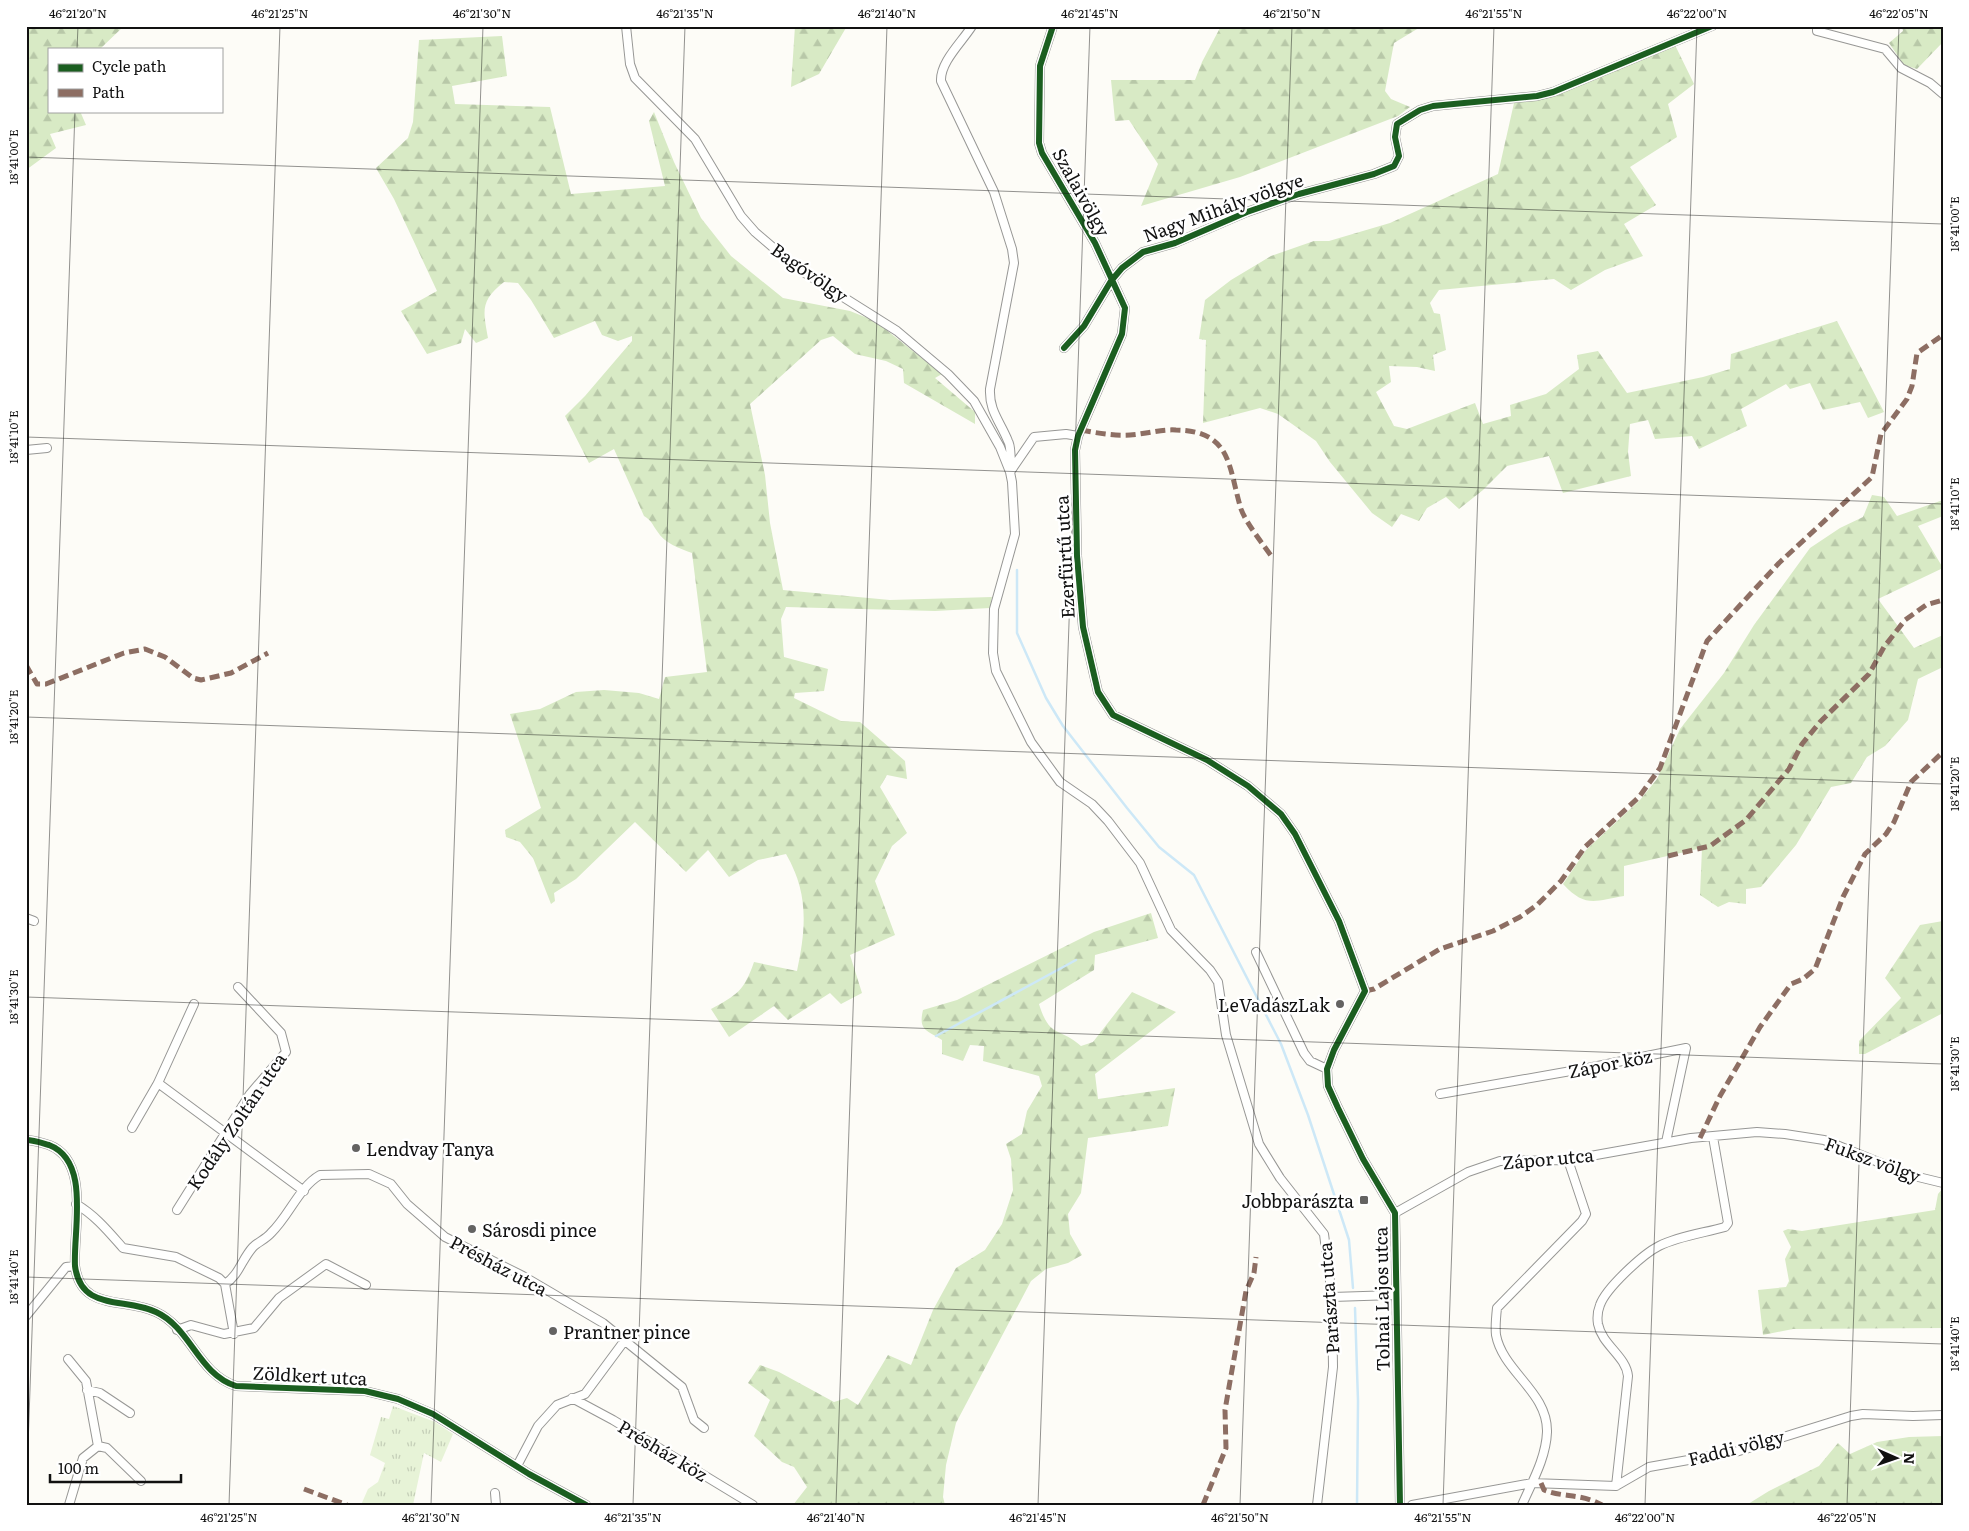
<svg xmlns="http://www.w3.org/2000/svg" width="1969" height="1531" viewBox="0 0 1969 1531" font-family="Literata,serif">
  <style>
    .forest { fill: url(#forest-firs) }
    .park { fill: url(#park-tufts) }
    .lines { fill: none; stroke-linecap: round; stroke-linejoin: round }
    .stream { stroke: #cde8f7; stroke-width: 2.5 }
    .minor-casing { stroke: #979795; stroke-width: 10 }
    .minor { stroke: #fffffe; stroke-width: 8 }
    .quiet { stroke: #8d6e63; stroke-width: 5; stroke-dasharray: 10 5; stroke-linecap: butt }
    .cycleway-casing { stroke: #fff; stroke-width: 9 }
    .cycleway { stroke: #1b5e20; stroke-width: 6 }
    .ticks { fill: none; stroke: #111; stroke-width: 1; stroke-opacity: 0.45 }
    .poi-dot { fill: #646362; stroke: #fff; stroke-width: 2 }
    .labels { text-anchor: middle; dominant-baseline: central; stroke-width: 5; stroke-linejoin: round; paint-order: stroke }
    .street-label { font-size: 18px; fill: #111; stroke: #fff }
    .poi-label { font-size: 18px; fill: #111; stroke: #fff; text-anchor: start }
    .neatline { fill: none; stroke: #111; stroke-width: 2 }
    .ticks-label { font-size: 12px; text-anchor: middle; fill: #111 }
  </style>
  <defs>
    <pattern id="forest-firs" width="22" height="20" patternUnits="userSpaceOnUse" patternTransform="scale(1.25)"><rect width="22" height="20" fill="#d8eac5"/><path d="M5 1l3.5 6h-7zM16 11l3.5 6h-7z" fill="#b8c8a8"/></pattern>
    <pattern id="park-tufts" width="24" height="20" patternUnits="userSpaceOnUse" patternTransform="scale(1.25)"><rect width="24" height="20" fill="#e7f3d7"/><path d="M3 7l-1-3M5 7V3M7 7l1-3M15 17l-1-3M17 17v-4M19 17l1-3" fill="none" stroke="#c5cfb8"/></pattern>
  </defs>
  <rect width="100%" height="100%" fill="#fdfcf7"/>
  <path class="forest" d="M26 26H124L100 49H49V111H80L86 125 50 134 56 148 26 170Z
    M795 26H847L819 74 791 87Z
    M1221 26H1422L1394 43 1385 91 1391 99 1410 107 1398 116 1240 177 1141 206 1158 164 1129 120 1115 121 1111 80H1195L1202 62Z
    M1902 26H1943V42L1917 69 1904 65 1889 43 1903 31Z
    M502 36 507 76 452 86 455 104 550 107 571 194 665 186 649 121 654 112 674 162 701 218 731 256 783 298 850 311 875 321 942 374 935 378 975 412V424L904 383 903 369 886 361 855 354 833 336 821 340 750 404 765 475 770 523 783 590 890 600 992 597 990 608 935 611 786 607 781 619 784 657 828 669 824 691 795 693 794 698 841 721 860 722 905 761 907 779 887 775 880 787 907 833 892 846 875 881 895 935 850 955 862 993 841 1004 830 993 788 1020 774 1006 729 1037 711 1009C737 995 744 991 754 962L797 971C806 929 809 893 786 854L758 860 729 877 708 850 686 872 635 822 576 879 554 893 555 901 551 904 533 858 520 842 506 837 505 830 541 808 510 714 540 709 576 692 604 690 639 693 659 699 665 677 707 672 692 553C679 548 665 544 657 531 652 524 652 521 644 516L614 449 589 463 565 416 585 396 632 341V336L618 341 602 335 595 321 554 338 531 300 518 283 504 282C480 301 483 310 488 338L476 343 465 329 461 343 427 354 401 311 437 291 394 199 376 168 408 138 413 122 419 40Z
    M1675 45 1694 84 1668 104 1677 137 1630 167 1656 205 1624 224 1643 256 1605 270 1571 290 1554 279 1439 290 1430 303 1434 313 1440 314 1446 350 1433 355 1435 371 1417 367 1389 366 1391 382 1376 392 1394 426 1407 429 1475 403 1483 424 1511 416 1510 405 1546 394 1579 369 1577 355 1598 351 1627 393 1703 377 1730 369 1731 354 1837 321 1884 412 1868 418 1860 402 1823 410 1810 383 1790 389 1786 384 1741 409 1747 426 1699 449 1692 436 1655 439 1648 420 1630 424 1628 452 1631 476 1563 493 1549 456 1507 466 1483 490 1459 509 1446 497 1427 508 1419 521 1401 514 1392 527 1372 513 1330 462 1316 441 1278 414 1260 408 1203 423 1206 340 1199 339 1205 300 1231 280 1271 256 1314 241H1329L1390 223 1498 174 1514 103 1543 99Z
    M1872 495 1884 497 1897 516 1943 500V516L1918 526 1943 568 1878 599 1914 648 1943 635V667L1918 679 1908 720 1885 746 1867 757 1851 783 1831 787 1796 845 1761 887 1746 889V904L1729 902 1718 907 1700 895 1702 848 1624 866V896C1595 901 1585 908 1563 884L1586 850 1640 800 1657 779 1680 729 1724 673 1754 625 1810 548 1840 528 1863 517Z
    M1151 913 1158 938 1095 955 1094 970 1039 1004C1050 1039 1058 1026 1081 1046L1093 1042 1132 992 1176 1012 1095 1074 1098 1099 1175 1088 1168 1126 1088 1138 1081 1193 1068 1214 1070 1234 1082 1255 1068 1263 1046 1269 1031 1281 956 1423 946 1465 943 1497 945 1505H793L807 1487 794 1467 782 1462 754 1436 770 1400 748 1383 760 1365 779 1372 834 1402 847 1398 858 1405 888 1355 911 1365 933 1310 956 1268 985 1250 1002 1224 1013 1190 1011 1159 1006 1144 1022 1134 1027 1111 1042 1086 1039 1076 983 1061 984 1046 970 1045 963 1061 942 1054V1040C927 1030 918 1031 923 1010L957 1000 1094 932Z
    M1943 921V1013L1865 1054H1859V1041L1901 998 1885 978 1920 925Z
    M1943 1188V1328L1793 1329 1763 1335 1758 1290 1786 1287 1789 1281 1785 1259 1791 1247 1783 1231 1788 1229 1802 1231 1935 1210 1938 1194Z
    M1943 1436V1505H1743L1748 1504 1769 1491 1819 1466 1838 1443 1850 1454 1877 1442 1909 1437Z"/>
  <path class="park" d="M393 1406 435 1422 453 1434 441 1462 424 1453 413 1505H361L368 1489 378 1482 385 1463 370 1455 381 1417 389 1419Z"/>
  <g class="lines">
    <path class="stream" d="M1017 570V633L1046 698 1063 726 1127 808 1159 847 1194 875 1281 1044 1308 1115 1349 1240 1353 1288
      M936 1036 1076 960
      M1355 1308 1358 1401 1357 1505"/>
    <g class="minor-casing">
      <path id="minor" d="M626 26 630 64 635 78 695 139 741 216 755 232 797 268 897 331 948 374 974 401 1000 447 1010 472
        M972 26C962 42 940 62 941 81L994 192 1012 249 1014 263 990 389C989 411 1000 421 1008 441 1011 446 1010 454 1011 460
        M1053 26 1040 66 1039 143 1042 153 1095 243 1125 308 1122 334 1078 436 1075 450 1077 556 1083 627 1098 692 1113 715 1207 760 1248 786 1281 814 1295 834 1339 921 1365 991 1334 1050 1327 1069 1328 1086 1338 1108 1363 1159 1395 1213 1400 1505
        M1817 26V31L1885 49 1901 68 1930 83 1943 94
        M1064 348 1084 326 1111 281 1122 268 1143 252 1175 243 1247 212 1299 194 1374 174 1394 166 1399 156 1395 137 1397 124 1420 110 1433 106 1537 96 1553 92 1712 26
        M1078 436 1066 434 1034 437 1010 472 1012 482 1015 534 994 609 993 653 996 671 1031 742 1060 782 1092 804 1108 821 1140 863 1171 930 1210 970 1218 982 1226 1035 1259 1144 1280 1178 1324 1234 1332 1297 1333 1367 1317 1505
        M26 450 47 448
        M26 918 34 921
        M1256 952 1304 1053 1310 1061 1327 1069
        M158 1083 304 1191
        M1440 1094 1588 1068 1686 1048 1666 1142
        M132 1128 158 1083 194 1004
        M26 1140C34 1140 42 1143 49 1145 91 1161 73 1230 75 1266 81 1312 125 1297 156 1312 191 1328 198 1374 236 1386L365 1391 398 1399 433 1414 529 1474 586 1505
        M76 1204C96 1216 108 1231 123 1248L176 1257 219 1278 225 1284 234 1334
        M177 1210 250 1094 286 1052 281 1033 238 987
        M1395 1213 1468 1172 1500 1161 1568 1160 1691 1138 1757 1132 1785 1134 1824 1140 1910 1175 1943 1183
        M225 1284C239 1275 242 1259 253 1247 258 1242 266 1239 271 1233 289 1216 299 1187 320 1175L369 1174 391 1184 407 1204 445 1237 523 1276 603 1323 682 1387 694 1420 704 1428
        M1332 1297 1395 1295
        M26 1316 66 1267 75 1266
        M177 1330 191 1325 224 1334 254 1328 279 1298 326 1264 366 1285
        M68 1359 86 1381 98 1446 83 1458 69 1505
        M87 1390 100 1393 130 1413
        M572 1398 613 1420 753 1505
        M98 1446 107 1448 141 1481
        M517 1466 538 1426 557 1405 585 1394 625 1340
        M1616 1486 1628 1376C1626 1356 1602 1345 1598 1324 1597 1318 1598 1310 1600 1305 1606 1288 1643 1254 1659 1246 1679 1236 1704 1233 1725 1227L1728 1223 1713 1137
        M495 1493 496 1505
        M1412 1505 1532 1483 1616 1486 1649 1467 1739 1451 1851 1416 1863 1414 1913 1416 1943 1415
        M1522 1505C1532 1482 1546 1458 1547 1432 1548 1392 1503 1372 1496 1335 1495 1326 1496 1317 1497 1308L1582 1221 1586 1214 1568 1160"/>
    </g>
    <use href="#minor" class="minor"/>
    <path class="quiet" d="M1081 430C1097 433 1114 436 1130 435 1146 434 1161 429 1176 430 1232 431 1228 466 1241 509 1246 523 1263 544 1272 557
      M26 665 37 684H46L124 653 145 649 165 657 193 678 201 680 231 673 268 653
      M1668 856 1710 846 1746 820 1789 769 1802 744 1820 722 1869 674 1884 647 1905 620 1926 605 1943 600
      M1365 991 1374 989 1440 949 1493 931 1520 917 1537 905 1561 881 1585 847 1639 797 1660 768 1707 641 1779 563 1872 477 1881 434 1907 399 1912 386 1917 353 1943 335
      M1700 1138 1720 1096 1760 1027 1791 984 1803 979 1815 969 1843 897 1865 854 1886 834 1894 822 1911 782 1943 752
      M1541 1483 1544 1490C1565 1498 1580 1493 1602 1505
      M304 1489 347 1505
      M1203 1505 1226 1448 1225 1410 1229 1387 1246 1291 1254 1273 1256 1257"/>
    <g class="cycleway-casing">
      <path id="cycleway" d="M1053 26 1040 66 1039 143 1042 153 1095 243 1125 308 1122 334 1078 436 1075 450 1077 556 1083 627 1098 692 1113 715 1207 760 1248 786 1281 814 1295 834 1339 921 1365 991 1334 1050 1327 1069 1328 1086 1338 1108 1363 1159 1395 1213 1400 1505
        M1064 348 1084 326 1111 281 1122 268 1143 252 1175 243 1247 212 1299 194 1374 174 1394 166 1399 156 1395 137 1397 124 1420 110 1433 106 1537 96 1553 92 1712 26
        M26 1140C34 1140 42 1143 49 1145 91 1161 73 1230 75 1266 81 1312 125 1297 156 1312 191 1328 198 1374 236 1386L365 1391 398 1399 433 1414 529 1474 586 1505"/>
    </g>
    <use href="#cycleway" class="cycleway"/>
  </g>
  <path class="ticks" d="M77 49 78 26M26 157 1943 224M26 437 1943 504M26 717 1943 784M26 997 1943 1064M26 1277 1943 1344M26 1503 75 111M229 1505 280 26M431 1505 483 26M633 1505 685 26M836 1505 887 26M1038 1505 1090 26M1240 1505 1292 26M1443 1505 1494 26M1645 1505 1697 26M1847 1505 1899 26"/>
  <g class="poi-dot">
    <circle cx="1340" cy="1004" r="5"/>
    <circle cx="356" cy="1148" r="5"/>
    <rect x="1359" y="1195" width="10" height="10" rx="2.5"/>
    <circle cx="472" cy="1229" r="5"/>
    <circle cx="553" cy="1331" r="5"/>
  </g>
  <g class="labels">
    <g class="street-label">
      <text transform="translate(1082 192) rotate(61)">Szalaivölgy</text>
      <text transform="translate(1223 207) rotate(-20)">Nagy Mihály völgye</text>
      <text transform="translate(810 272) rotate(35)">Bagóvölgy</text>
      <text transform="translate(1064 557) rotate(-93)">Ezerfürtű utca</text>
      <text transform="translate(1610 1063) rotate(-11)">Zápor köz</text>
      <text transform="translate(236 1121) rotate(-56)">Kodály Zoltán utca</text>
      <text transform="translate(1548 1158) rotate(-5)">Zápor utca</text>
      <text transform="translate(1873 1159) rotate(20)">Fuksz völgy</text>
      <text transform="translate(499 1265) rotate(28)">Présház utca</text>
      <text transform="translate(1328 1298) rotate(-94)">Parászta utca</text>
      <text transform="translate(1381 1299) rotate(-91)">Tolnai Lajos utca</text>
      <text transform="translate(310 1375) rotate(3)">Zöldkert utca</text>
      <text transform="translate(1736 1447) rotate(-14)">Faddi völgy</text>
      <text transform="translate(663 1450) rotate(31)">Présház köz</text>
    </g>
    <g class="poi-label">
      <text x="1330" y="1004" text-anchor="end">LeVadászLak</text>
      <text x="366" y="1148">Lendvay Tanya</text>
      <text x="1354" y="1200" text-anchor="end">Jobbparászta</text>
      <text x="482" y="1229">Sárosdi pince</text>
      <text x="563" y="1331">Prantner pince</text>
    </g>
  </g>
  <rect width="1969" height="1531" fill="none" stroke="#ffffff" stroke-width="55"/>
  <rect x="48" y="48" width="175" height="65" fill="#ffffff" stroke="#a0a0a0"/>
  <rect x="58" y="64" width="25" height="8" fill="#1b5e20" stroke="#a0a0a0"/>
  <text x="92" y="72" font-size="15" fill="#111111">Cycle path</text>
  <rect x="58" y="89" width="25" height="8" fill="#8d6e63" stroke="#a0a0a0"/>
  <text x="92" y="98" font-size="15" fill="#111111">Path</text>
  <g transform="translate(1896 1458) rotate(92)" stroke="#ffffff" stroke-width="4" paint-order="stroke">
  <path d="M0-4L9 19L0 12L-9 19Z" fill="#111111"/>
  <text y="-8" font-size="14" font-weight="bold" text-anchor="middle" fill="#111111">N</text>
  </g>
  <path d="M50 1474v8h131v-8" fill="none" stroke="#111111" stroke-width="2.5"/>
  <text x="58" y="1474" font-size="15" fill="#111111" stroke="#ffffff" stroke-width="4" paint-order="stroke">100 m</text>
  <rect x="28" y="28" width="1914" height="1476" class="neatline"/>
  <g class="ticks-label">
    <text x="78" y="18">46°21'20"N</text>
    <text x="280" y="18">46°21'25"N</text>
    <text x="482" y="18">46°21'30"N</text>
    <text x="685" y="18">46°21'35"N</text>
    <text x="887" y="18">46°21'40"N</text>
    <text x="1090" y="18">46°21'45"N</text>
    <text x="1292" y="18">46°21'50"N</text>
    <text x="1494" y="18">46°21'55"N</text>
    <text x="1697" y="18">46°22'00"N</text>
    <text x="1899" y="18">46°22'05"N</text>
    <text transform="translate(14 157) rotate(-90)" y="4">18°41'00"E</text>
    <text transform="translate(1955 224) rotate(-90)" y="4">18°41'00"E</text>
    <text transform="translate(14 437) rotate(-90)" y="4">18°41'10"E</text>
    <text transform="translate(1955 504) rotate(-90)" y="4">18°41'10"E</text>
    <text transform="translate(14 717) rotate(-90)" y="4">18°41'20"E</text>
    <text transform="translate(1955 784) rotate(-90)" y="4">18°41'20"E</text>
    <text transform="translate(14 997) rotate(-90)" y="4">18°41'30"E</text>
    <text transform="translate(1955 1064) rotate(-90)" y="4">18°41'30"E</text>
    <text transform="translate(14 1277) rotate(-90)" y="4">18°41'40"E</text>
    <text transform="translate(1955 1344) rotate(-90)" y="4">18°41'40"E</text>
    <text x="229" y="1522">46°21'25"N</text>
    <text x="431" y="1522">46°21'30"N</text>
    <text x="633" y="1522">46°21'35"N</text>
    <text x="836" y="1522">46°21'40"N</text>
    <text x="1038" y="1522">46°21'45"N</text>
    <text x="1240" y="1522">46°21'50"N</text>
    <text x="1443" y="1522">46°21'55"N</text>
    <text x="1645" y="1522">46°22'00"N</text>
    <text x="1847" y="1522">46°22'05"N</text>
  </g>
</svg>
